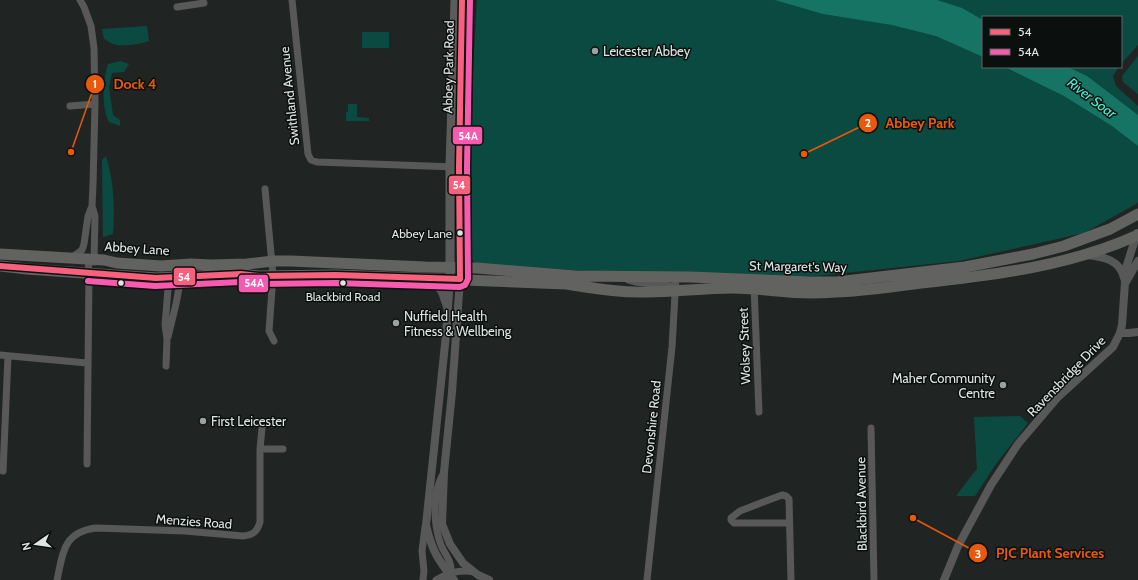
<svg xmlns="http://www.w3.org/2000/svg" width="1138" height="580" viewBox="0 0 1138 580" font-family="Cabin,sans-serif">
  <style>
    .green { fill: #0b4a40 }
    .water { fill: #167464 }
    .lines { fill: none; stroke-linecap: round; stroke-linejoin: round }
    .minor { stroke: #595858; stroke-width: 7 }
    .tertiary { stroke: #595858; stroke-width: 8 }
    .secondary { stroke: #5b5b5a; stroke-width: 9 }
    .primary { stroke: #626261; stroke-width: 11 }
    .bus-1-casing { stroke: #0b100e; stroke-width: 9 }
    .bus-2-casing { stroke: #0b100e; stroke-width: 9 }
    .bus-1 { stroke: #f8607d; stroke-width: 6 }
    .bus-2 { stroke: #f75aaf; stroke-width: 6 }
    .poi-dot { fill: #9ca2a1; stroke: #0b100e; stroke-width: 1.5 }
    .bus-dot { fill: #dee6e4; stroke: #0b100e; stroke-width: 1.5 }
    .labels { text-anchor: middle; dominant-baseline: central; stroke-width: 3; stroke-linejoin: round; paint-order: stroke }
    .bus-label { font-size: 12px; fill: #dee6e4; stroke: #0b100e; text-anchor: end }
    .poi-label { font-size: 13px; fill: #dee6e4; stroke: #0b100e; text-anchor: start }
    .street-label { font-size: 13px; fill: #dee6e4; stroke: #0b100e }
    .water-label { font-size: 14px; font-style: italic; fill: #45f2d2; stroke: #0b100e }
    .leader { fill: none; stroke: #e8590c; stroke-width: 1.5 }
    .callout-dot { fill: #e8590c; stroke: #0b100e; stroke-width: 1.5 }
    .mark-label { font-size: 12px; text-anchor: middle; font-weight: bold; fill: #fff }
    .callout-label { font-size: 14px; text-anchor: middle; font-weight: bold; fill: #e8590c; stroke: #0b100e; stroke-width: 3; stroke-linejoin: round; paint-order: stroke }
    .line-badge { stroke: #0b100e; stroke-width: 1.5 }
    .badge-label { font-size: 11px; text-anchor: middle; font-weight: bold; fill: #fff }
  </style>
  <rect width="100%" height="100%" fill="#202524"/>
  <path class="green" d="M477 0H1138V45L1121 64V17H983V67H1119L1113 76 1116 86 1138 106V203L1084 233 959 261 816 276 763 278 584 271 478 264 473 261 469 256 471 104Z
    M147 26 149 41C143 44 119 47 113 44 110 43 107 40 104 39L102 29Z
    M362 32H389V48H362Z
    M1138 56V94L1123 82 1122 76Z
    M121 61 129 64 124 72 112 73 109 87 113 115 120 120V126L109 122C101 108 103 79 108 64Z
    M348 104H357V117L369 118V121H346V112H348Z
    M106 156C114 182 115 208 113 234L103 237 102 160Z
    M1020 416 1028 423 996 464 975 496H956L975 471 977 470 974 417Z"/>
  <path class="water" d="M775 0H937L962 8 983 20V57L936 36 892 25 823 14Z
    M1005 67H1068L1087 76 1138 115V146L1112 126 1064 96Z"/>
  <g class="lines">
    <path class="minor" d="M292 0 308 154 311 160 317 162 455 167
      M177 7 204 3
      M70 106 95 104
      M265 189 273 275 269 331 274 341
      M92 206 95 216 94 262
      M71 258 82 250 84 244 88 216 92 206 93 185 95 104 94 48 91 26 84 7 80 0
      M85 258 88 259 89 273 87 464
      M429 279 441 291 447 308
      M628 280 635 282 671 286 675 291
      M754 286 759 412
      M168 337 176 304 181 277 179 276
      M0 355 87 363
      M166 366 167 339 165 325 169 277 189 265
      M871 428 874 580
      M260 449H283
      M3 471 8 356
      M444 472C432 492 433 524 441 545 444 553 451 560 451 568 450 573 448 576 446 580
      M789 523H734L731 520V518L740 511 782 495 786 496 789 499 791 580
      M57 580C63 553 63 532 96 528L185 531 243 536C253 535 257 532 260 522V449L262 428
      M423 580 424 571 422 551 425 527
      M436 580C448 573 460 569 474 572
      M647 580 672 347 676 277"/>
    <path class="tertiary" d="M1088 255C1104 257 1120 260 1124 278
      M450 279 446 335 426 525C432 551 438 560 454 580
      M460 279 452 392 444 472 442 524 450 544 463 563 478 575 489 580
      M1126 282 1138 261
      M1120 333H1129L1138 332
      M944 580 958 546 991 485 1018 444 1058 397 1113 347 1120 333 1122 325 1126 268 1137 233"/>
    <path class="secondary" d="M450 279V167L455 0
      M460 279 459 167 462 0"/>
    <path class="primary" d="M0 254 104 260 117 263 161 266 191 264 211 265 247 264 273 261H291L425 267 477 268 575 276 690 277 809 282H837L965 267 1033 254 1064 246 1091 236 1110 229 1138 214
      M0 266 27 269 156 278 241 274 259 276 336 275 566 284C593 288 620 293 647 292 675 292 703 288 732 288 758 288 784 293 810 293 847 293 884 288 921 283 995 275 1070 266 1138 235"/>
    <g class="bus-1-casing">
      <path id="bus-1" d="M0 266 156 278 241 274 259 276 336 275 460 279 459 167 462 0"/>
    </g>
    <g class="bus-2-casing">
      <path id="bus-2" d="M88 281 155 286 241 282 259 284 336 283 460 287 465 285 468 279 467 167 470 0"/>
    </g>
    <use href="#bus-1" class="bus-1"/>
    <use href="#bus-2" class="bus-2"/>
  </g>
  <g class="poi-dot">
    <circle cx="595" cy="51" r="4"/>
    <circle cx="396" cy="323" r="4"/>
    <circle cx="1003" cy="385" r="4"/>
    <circle cx="203" cy="421" r="4"/>
  </g>
  <g class="bus-dot">
    <circle cx="460" cy="233" r="3.5"/>
    <circle cx="121" cy="283" r="3.5"/>
    <circle cx="343" cy="283" r="3.5"/>
  </g>
  <g class="labels">
    <g class="bus-label">
      <text x="452" y="233">Abbey Lane</text>
      <text x="343" y="296" text-anchor="middle">Blackbird Road</text>
    </g>
    <g class="poi-label">
      <text x="603" y="51">Leicester Abbey</text>
      <text x="404" y="316">Nuffield Health<tspan x="404" dy="15">Fitness &amp; Wellbeing</tspan></text>
      <text x="995" y="378" text-anchor="end">Maher Community<tspan x="995" dy="15">Centre</tspan></text>
      <text x="211" y="421">First Leicester</text>
    </g>
    <g class="street-label">
      <text transform="translate(448 67) rotate(-89)">Abbey Park Road</text>
      <text transform="translate(289 96) rotate(-96)">Swithland Avenue</text>
      <text transform="translate(137 248) rotate(4)">Abbey Lane</text>
      <text transform="translate(798 266) rotate(1)">St Margaret's Way</text>
      <text transform="translate(744 346) rotate(-92)">Wolsey Street</text>
      <text transform="translate(1066 376) rotate(-46)">Ravensbridge Drive</text>
      <text transform="translate(651 427) rotate(-84)">Devonshire Road</text>
      <text transform="translate(861 504) rotate(-91)">Blackbird Avenue</text>
      <text transform="translate(194 521) rotate(4)">Menzies Road</text>
    </g>
    <g class="water-label">
      <text transform="translate(1092 98) rotate(37)">River Soar</text>
    </g>
  </g>
  <path class="leader" d="M71 152L95 84M804 154L868 123M913 518L978 553"/>
  <g class="callout-dot">
    <circle cx="71" cy="152" r="4"/>
    <circle cx="804" cy="154" r="4"/>
    <circle cx="913" cy="518" r="4"/>
    <circle cx="95" cy="84" r="10"/>
    <circle cx="868" cy="123" r="10"/>
    <circle cx="978" cy="553" r="10"/>
  </g>
  <g class="mark-label">
    <text x="95" y="88">1</text>
    <text x="868" y="127">2</text>
    <text x="978" y="558">3</text>
  </g>
  <g class="callout-label">
    <text x="135" y="89">Dock 4</text>
    <text x="920" y="128">Abbey Park</text>
    <text x="1050" y="558">PJC Plant Services</text>
  </g>
  <g class="line-badge">
    <rect x="452" y="126" width="31" height="19" rx="4" fill="#f75aaf"/>
    <rect x="448" y="175" width="23" height="20" rx="4" fill="#f8607d"/>
    <rect x="173" y="267" width="23" height="19" rx="4" fill="#f8607d"/>
    <rect x="238" y="274" width="31" height="19" rx="4" fill="#f75aaf"/>
  </g>
  <g class="badge-label">
    <text x="468" y="140">54A</text>
    <text x="459" y="189">54</text>
    <text x="184" y="281">54</text>
    <text x="254" y="287">54A</text>
  </g>
  <rect x="982" y="16" width="140" height="52" fill="#0b100e" stroke="#5f6664"/>
  <rect x="990" y="29" width="20" height="6" fill="#f8607d" stroke="#5f6664"/>
  <text x="1018" y="36" font-size="12" fill="#dee6e4">54</text>
  <rect x="990" y="49" width="20" height="6" fill="#f75aaf" stroke="#5f6664"/>
  <text x="1018" y="56" font-size="12" fill="#dee6e4">54A</text>
  <g transform="translate(36 544) rotate(257)" stroke="#0b100e" stroke-width="3" paint-order="stroke">
  <path d="M0-3L7 15L0 10L-7 15Z" fill="#dee6e4"/>
  <text y="-6" font-size="11" font-weight="bold" text-anchor="middle" fill="#dee6e4">N</text>
  </g>
</svg>
